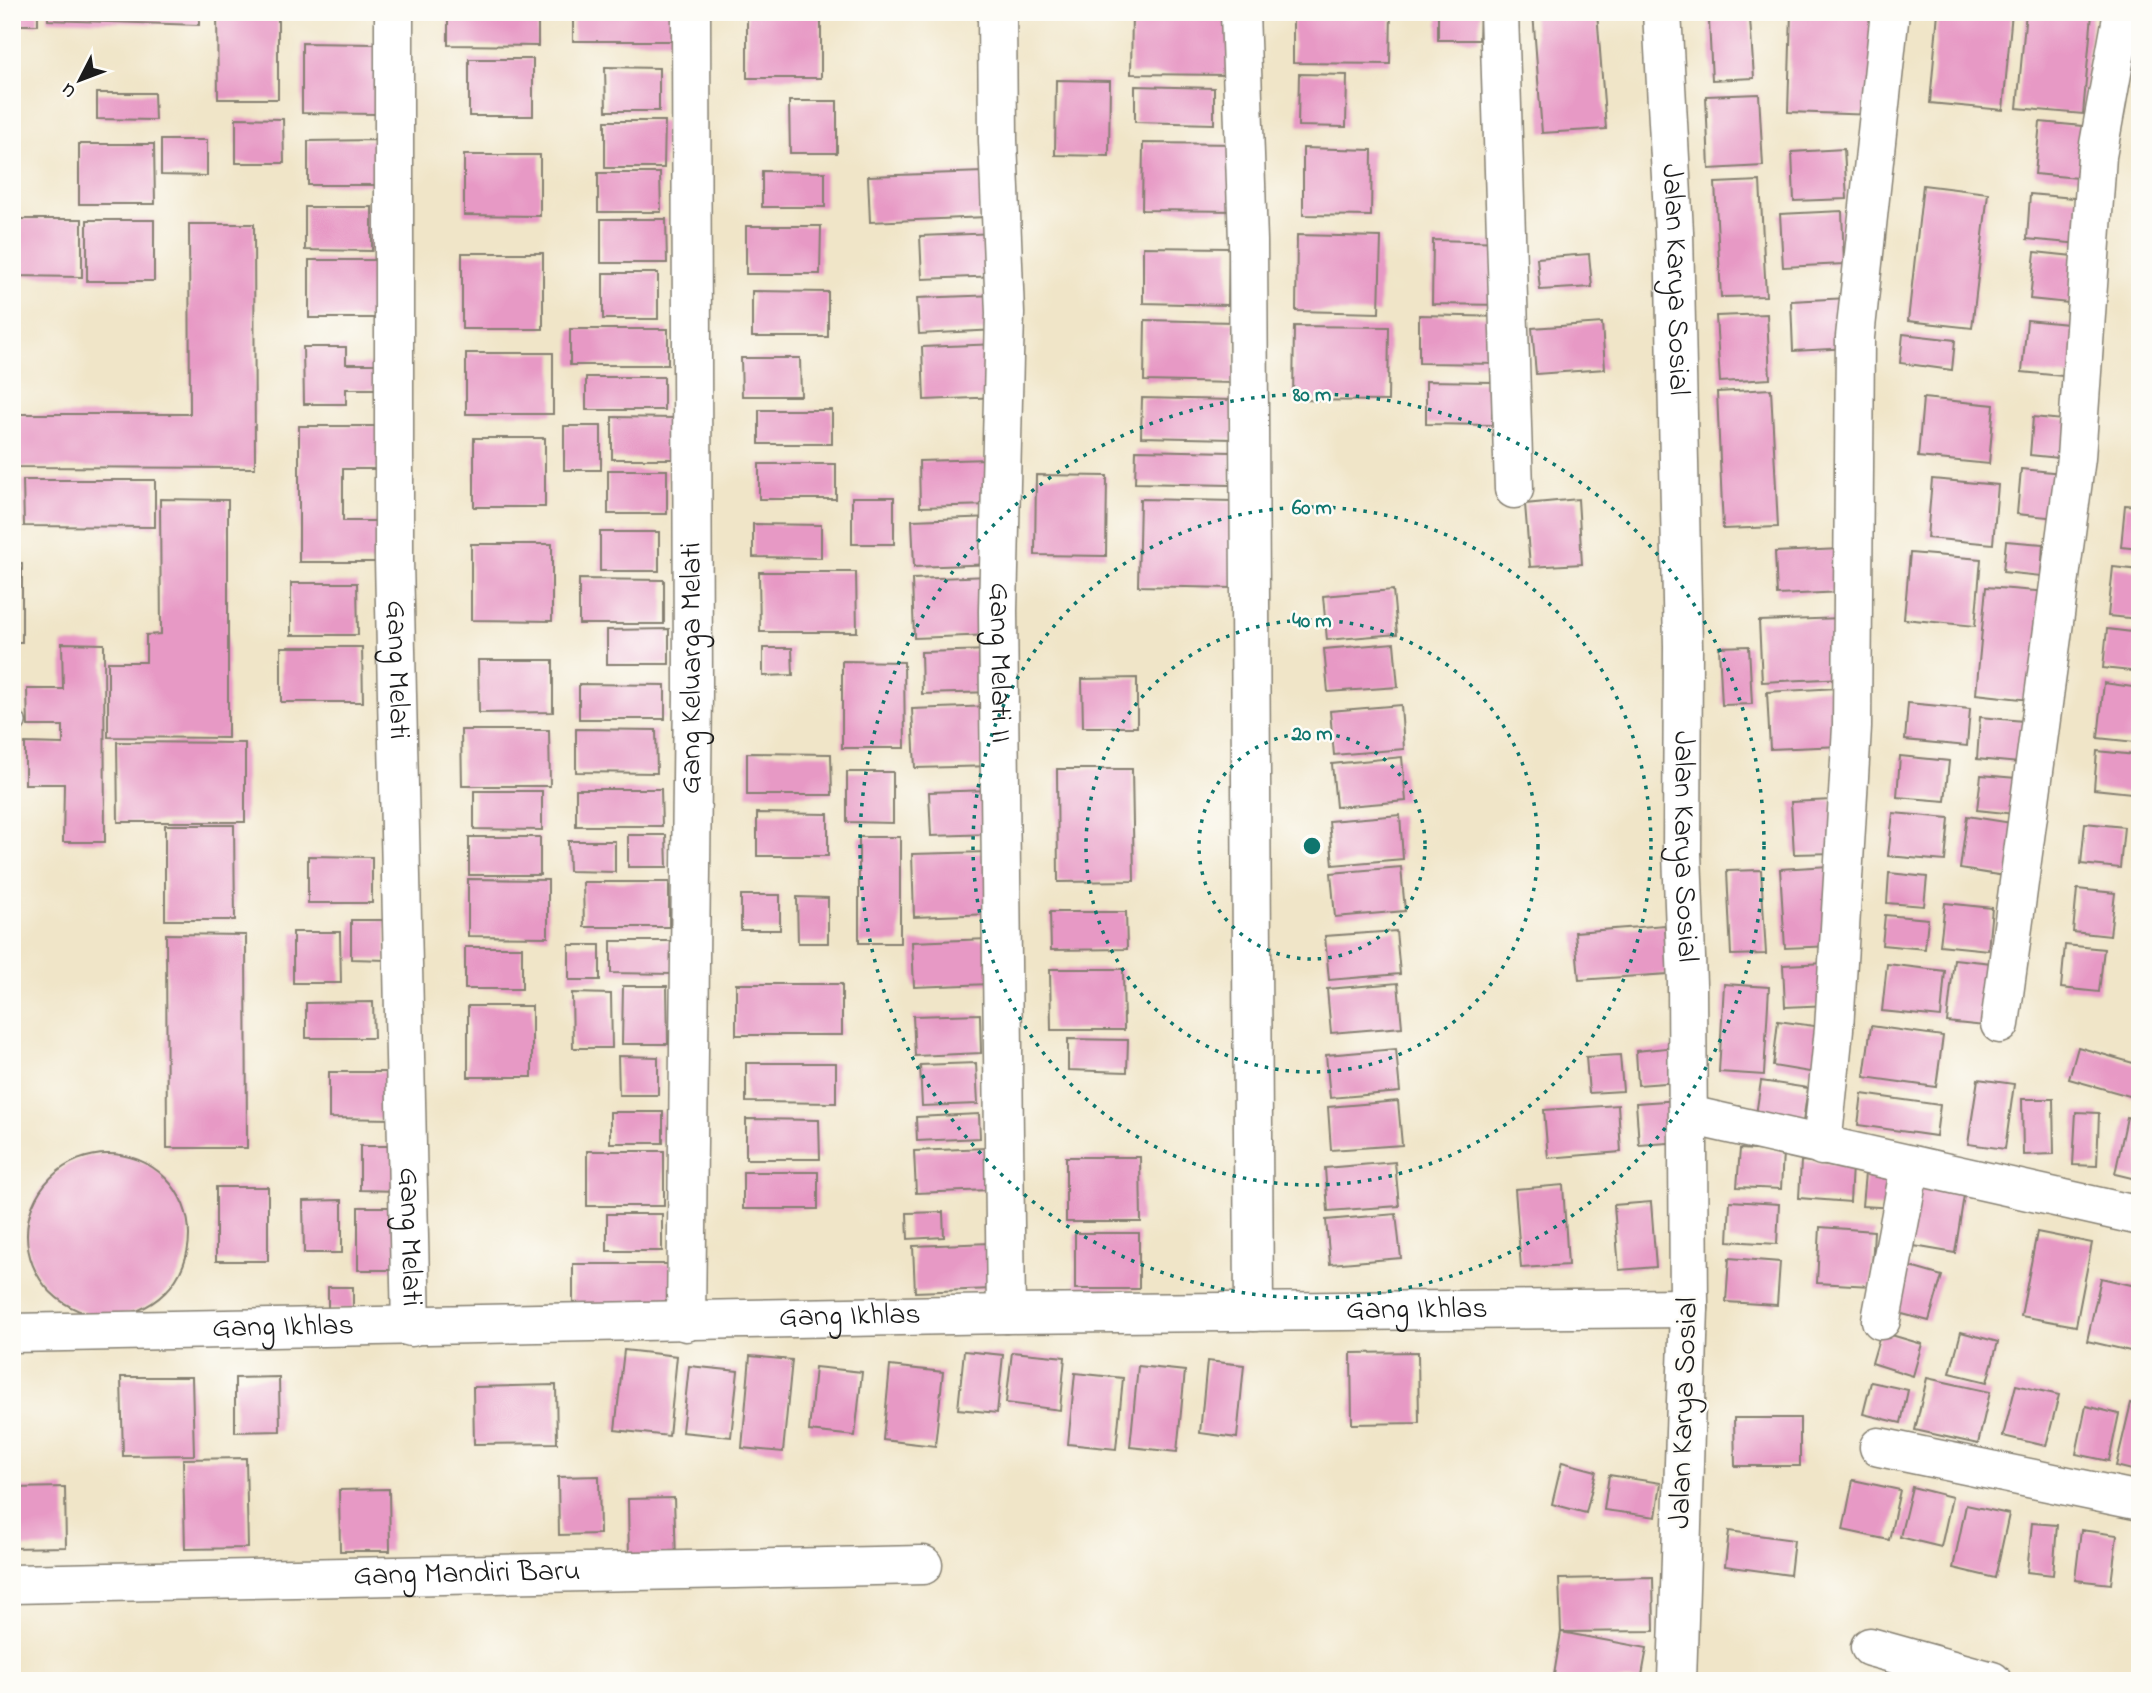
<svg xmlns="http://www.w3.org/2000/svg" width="2152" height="1693" viewBox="0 0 2152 1693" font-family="'Indie Flower',sans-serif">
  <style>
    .building { fill: #e799c5 }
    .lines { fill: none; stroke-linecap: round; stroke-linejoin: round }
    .lane-casing { stroke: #868072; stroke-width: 24 }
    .street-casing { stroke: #868072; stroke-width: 41 }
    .lane { stroke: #fff; stroke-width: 21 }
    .street { stroke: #fff; stroke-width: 38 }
    .ring { fill: none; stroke: #0f766e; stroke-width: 3.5; stroke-dasharray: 3.5 7 }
    .labels { text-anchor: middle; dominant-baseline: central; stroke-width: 5; stroke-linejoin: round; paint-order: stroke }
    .street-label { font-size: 30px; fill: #1c1c1c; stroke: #fdfcf7 }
    .centre { fill: #0f766e; stroke: #fdfcf7; stroke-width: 3.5 }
    .ring-label { font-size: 21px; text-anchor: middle; font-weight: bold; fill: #0f766e; stroke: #fdfcf7; stroke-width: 5; stroke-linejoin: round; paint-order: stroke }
  </style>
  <rect width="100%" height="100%" fill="#fdfcf7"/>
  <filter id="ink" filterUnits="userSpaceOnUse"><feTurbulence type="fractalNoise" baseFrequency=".0143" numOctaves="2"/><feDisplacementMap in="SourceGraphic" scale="14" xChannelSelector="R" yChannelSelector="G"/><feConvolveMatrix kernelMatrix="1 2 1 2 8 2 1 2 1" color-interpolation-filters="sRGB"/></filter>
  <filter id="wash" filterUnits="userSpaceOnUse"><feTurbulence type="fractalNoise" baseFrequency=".00686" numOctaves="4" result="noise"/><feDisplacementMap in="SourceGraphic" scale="28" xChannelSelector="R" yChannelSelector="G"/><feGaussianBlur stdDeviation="1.57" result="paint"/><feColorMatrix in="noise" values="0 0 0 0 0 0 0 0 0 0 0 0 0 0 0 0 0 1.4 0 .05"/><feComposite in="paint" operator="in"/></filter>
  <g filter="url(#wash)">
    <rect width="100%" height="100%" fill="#f0e5c8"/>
    <g id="blocks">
      <path class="building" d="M12 12H38V25H12Z
        M48 12H199V25L48 20Z
        M217 12H278V99H218Z
        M448 12H538V46L448 45Z
        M573 12H677V41H573Z
        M747 12H821V78H747Z
        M1132 12H1231V75L1131 74Z
        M1293 12H1391L1390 64 1293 63Z
        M1438 12H1480L1479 40H1438Z
        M1533 12H1597L1606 129 1542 133Z
        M1791 12H1878L1875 115 1788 112Z
        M1938 12H2012L2003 110 1930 103Z
        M2026 12 2092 14 2083 114 2017 108Z
        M1750 19 1754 78 1712 80 1709 21Z
        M302 43 376 44V114L302 113Z
        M469 59H533V116H469Z
        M605 67 659 68V111H606Z
        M1299 74 1347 75 1346 127 1298 126Z
        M1056 80 1110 81 1109 156 1055 155Z
        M1135 86 1214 88V124L1135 122Z
        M97 93H154L155 120 97 119Z
        M1759 94 1763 166 1709 169 1706 96Z
        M789 101H837V153H790Z
        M236 118 283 119 284 163H236Z
        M605 121H665L664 168H605Z
        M2040 122 2093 127 2089 179 2035 174Z
        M161 140H207V176L161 175Z
        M376 140 377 185H308V141Z
        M1143 143 1241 144V211L1142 210Z
        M79 144H154L155 204H79Z
        M1303 148 1372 150 1371 216 1303 215Z
        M1844 149 1847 199 1794 201 1792 152Z
        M464 155H540V216L464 215Z
        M762 171 825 172V207H762Z
        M984 172 986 217 870 222 868 176Z
        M598 173H660L661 212H598Z
        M1760 181 1766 296 1721 297 1715 183Z
        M1923 185 1988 193 1972 328 1908 321Z
        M2030 194 2084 199 2080 244 2027 239Z
        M305 207H372V251L305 250Z
        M1842 211 1844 264 1783 267 1780 214Z
        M12 219H82V277L12 276Z
        M601 219H666L667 263H601Z
        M87 220H154V281H87Z
        M189 224H254L255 468 12 467V414H190Z
        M746 226H821L820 274H746Z
        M997 233 999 276 922 279 920 236Z
        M1297 235 1381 237 1379 313 1296 311Z
        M1433 240 1506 242 1505 305 1432 304Z
        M1143 247 1229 248 1228 305 1143 303Z
        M2035 252 2082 257 2078 304 2030 299Z
        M462 253H543V329H462Z
        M1589 254 1592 287 1540 290 1537 258Z
        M309 260H389L390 318H309Z
        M603 273H658V319H603Z
        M752 291 828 292V337H752Z
        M996 295 997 330 919 334 917 298Z
        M1848 298 1850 348 1793 351 1791 301Z
        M1767 314 1770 379 1720 382 1716 316Z
        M1419 315 1505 317V364L1419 363Z
        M1145 320 1234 322V383L1144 381Z
        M2027 320 2077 325 2072 377 2022 372Z
        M1602 323 1605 369 1536 374 1532 328Z
        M1294 326 1389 327 1388 401 1293 400Z
        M570 329H668V365H570Z
        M1903 334 1955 340 1952 370 1900 363Z
        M999 344 1001 397 924 400 922 347Z
        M303 347H346V364H384L385 389H346V404H304Z
        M466 353H553V414H466Z
        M741 358H800L801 396H742Z
        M586 377H664V410H586Z
        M1426 381 1493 382 1492 425 1426 424Z
        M1771 389 1778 527 1723 529 1717 392Z
        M1142 398 1233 400V439L1141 437Z
        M1923 398 1994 405 1989 464 1918 457Z
        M759 410H832V444H759Z
        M612 417 674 418 675 459H612Z
        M2033 417 2072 421 2069 459 2030 455Z
        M299 426H388V469H343V521H380V562H299Z
        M564 426H601V470H564Z
        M474 438H545V507H474Z
        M1136 450 1231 452 1230 485 1135 483Z
        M2138 450H2140V492L2134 491Z
        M989 459 991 505 920 507 919 461Z
        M759 464H836V499H759Z
        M2021 469 2062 473 2058 518 2017 514Z
        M608 470H667V514H608Z
        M1036 475 1107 476 1106 556 1035 555Z
        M1932 479 1998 485 1993 544 1927 538Z
        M23 480H155V527L24 526Z
        M852 497H894V544H852Z
        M160 499 228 500V738L108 737V662H146V635L161 634Z
        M1140 499 1234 501 1233 588 1138 586Z
        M1578 499 1582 564 1530 567 1525 504Z
        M2125 505 2140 506V549L2121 547Z
        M994 517 996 564 914 567 912 520Z
        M753 524 821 525V558L753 557Z
        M600 532H659V571H600Z
        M2006 541 2043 544 2041 576 2003 572Z
        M471 544H552V621L471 620Z
        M1841 549 1844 592 1777 595 1775 552Z
        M1910 553 1981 559 1975 626 1904 619Z
        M12 563H22V642H12Z
        M2113 567 2140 570V619L2108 616Z
        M759 572H856L857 632H760Z
        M990 576 993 635 914 638 912 579Z
        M579 579 664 580V624H579Z
        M291 583H357L358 635H291Z
        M1986 587 2048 592 2039 701 1976 694Z
        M1393 590 1397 634 1327 640 1323 596Z
        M1843 618 1846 678 1762 682 1759 621Z
        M669 629V664H607V630Z
        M2107 629 2140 633V672L2103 668Z
        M62 643 104 644 105 842H63L64 784H25V743L63 744V726H28L27 689H63Z
        M1394 643 1398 687 1328 692 1324 649Z
        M1749 646 1752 704 1722 705 1719 647Z
        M281 647H362L363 702H281Z
        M763 648H792L793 675 763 676Z
        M992 650 994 692 922 694 921 652Z
        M478 660H553V712L479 713Z
        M842 661 904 662 905 748H842Z
        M1137 678V727H1083L1082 679Z
        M2104 683 2140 688 2135 742 2098 738Z
        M579 684 665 685V719H579Z
        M1838 688 1841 746 1770 749 1767 692Z
        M1908 703 1970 709 1967 746 1905 740Z
        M1401 705 1404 749 1334 755 1330 711Z
        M992 706 994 766 915 768 912 709Z
        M1980 717 2034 722 2030 764 1977 759Z
        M576 729 656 730 657 773 576 772Z
        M461 730H549L550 786H462Z
        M117 742 245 743V822H118Z
        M2097 751 2135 755 2131 793 2094 789Z
        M747 753 831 754 832 795H747Z
        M1900 756 1949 761 1945 801 1897 797Z
        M1402 757 1406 801 1336 807 1332 764Z
        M1057 769H1132L1134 881 1058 882Z
        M847 772H893V823L847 822Z
        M1981 775 2028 779 2024 815 1977 810Z
        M576 789H661L662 826H576Z
        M990 790 992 834 931 836 929 792Z
        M474 791H542V830L474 829Z
        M1832 800 1835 853 1794 854 1791 802Z
        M757 813 828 814V856H757Z
        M1893 813 1949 818 1945 861 1888 856Z
        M1400 815 1403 859 1333 865 1329 821Z
        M1967 816 2018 824 2011 877 1960 869Z
        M2085 823 2124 827 2120 868 2081 864Z
        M165 825H234L235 920H165Z
        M628 835H666L667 867H628Z
        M469 837H540V875H469Z
        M859 837H900V943H859Z
        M568 841H615V872L569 871Z
        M989 852 991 914 914 917 912 854Z
        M308 856 372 857V903H308Z
        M1829 866 1833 946 1785 948 1780 869Z
        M1401 867 1405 911 1335 917 1331 873Z
        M1761 870 1766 954 1731 955 1727 871Z
        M1889 873 1927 877 1924 906 1887 903Z
        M468 879 548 880V937L468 936Z
        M583 882H669V927H584Z
        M2077 889 2115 893 2110 936 2073 932Z
        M741 895H780V930H741Z
        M797 897 828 898V943H798Z
        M1945 903 1992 908 1988 950 1940 945Z
        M1050 912H1126L1127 949 1051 950Z
        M1885 915 1928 919 1925 949 1882 945Z
        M351 920H386V960L351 959Z
        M1665 925 1668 974 1579 980 1575 932Z
        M1396 931 1400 974 1329 980 1325 936Z
        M293 932H340L341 983H293Z
        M166 934 246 935 247 1148H167Z
        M988 939 990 984 914 987 912 942Z
        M611 941H673V974L611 973Z
        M569 945H600V980H569Z
        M2065 945 2104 949 2099 992 2061 988Z
        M465 947H522V989H465Z
        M1954 959 2001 964 1994 1027 1947 1022Z
        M1827 963 1829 1005 1785 1007 1783 965Z
        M1887 964 1945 971 1941 1017 1882 1011Z
        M1050 969H1123L1124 1030H1051Z
        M1398 983 1402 1027 1331 1033 1327 989Z
        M736 984H842V1035H736Z
        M1724 984 1769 987 1764 1075 1719 1072Z
        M623 986H667L668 1044H622Z
        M572 993 611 994 612 1048H573Z
        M373 1002 374 1038H306V1003Z
        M468 1006H532V1077H468Z
        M980 1014 981 1053 915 1056 913 1016Z
        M1778 1021 1829 1028 1822 1074 1773 1066Z
        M1871 1026 1943 1036 1936 1087 1864 1077Z
        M1068 1039 1128 1040 1127 1072 1068 1070Z
        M1676 1047 1679 1082 1638 1085 1636 1051Z
        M2078 1047 2140 1065V1099L2069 1079Z
        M1396 1049 1400 1092 1330 1098 1326 1055Z
        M1620 1055 1623 1091 1589 1093 1586 1057Z
        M618 1056 658 1057V1095H619Z
        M746 1063H836V1103L746 1102Z
        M976 1063 978 1104 922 1106 920 1065Z
        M329 1072H392V1119L329 1118Z
        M1978 1079 2014 1084 2005 1149 1968 1144Z
        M1761 1081 1808 1088 1803 1122 1756 1115Z
        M1862 1094 1940 1105 1936 1136 1858 1125Z
        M2022 1099H2053L2054 1154 2023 1155Z
        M1680 1100 1683 1142 1639 1145 1636 1103Z
        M1398 1101 1402 1145 1331 1150 1328 1107Z
        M1618 1105 1621 1152 1548 1158 1544 1110Z
        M610 1112H663V1143H610Z
        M2076 1112 2099 1113 2097 1166 2073 1165Z
        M979 1114 980 1138 917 1141 916 1117Z
        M2127 1117 2140 1120V1180L2115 1174Z
        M746 1119 819 1120 820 1159H746Z
        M360 1146H397V1191L360 1190Z
        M987 1148 989 1190 916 1193 914 1151Z
        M1740 1149 1783 1152 1781 1189 1737 1187Z
        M587 1151H664V1206H587Z
        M27 1235a81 81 0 1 1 162 0a81 81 0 1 1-162 0Z
        M1066 1157H1140L1141 1222H1066Z
        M1801 1161 1852 1165 1850 1202 1799 1198Z
        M1395 1162 1399 1206 1328 1211 1325 1168Z
        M743 1172H818V1209H743Z
        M1865 1173 1897 1176 1895 1208 1862 1206Z
        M1920 1181 1965 1189 1955 1253 1908 1245Z
        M1563 1185 1568 1265 1521 1268 1515 1189Z
        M216 1187H268V1261H216Z
        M342 1200V1253H304L303 1201Z
        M1730 1201 1779 1204 1777 1244 1728 1241Z
        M1651 1202 1656 1267 1619 1270 1614 1205Z
        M358 1207H404V1270H358Z
        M943 1212 944 1237 908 1239 907 1213Z
        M607 1214H662V1251H607Z
        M1396 1214 1401 1258 1330 1264 1326 1220Z
        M1820 1227 1874 1231 1871 1286 1817 1283Z
        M2037 1232 2092 1243 2076 1326 2021 1316Z
        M1075 1233H1139V1289H1075Z
        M991 1243 992 1289 915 1292 913 1246Z
        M1729 1258 1780 1262 1777 1305 1726 1302Z
        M573 1264H673V1307H573Z
        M1900 1264 1942 1276 1929 1321 1887 1310Z
        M2101 1278 2140 1287 2139 1353 2087 1341Z
        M328 1287H353V1310L328 1309Z
        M1881 1332 1922 1344 1913 1376 1872 1363Z
        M1961 1332 1998 1342 1987 1382 1950 1373Z
        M624 1350 677 1356 669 1436 615 1430Z
        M964 1351 1003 1355 997 1413 958 1409Z
        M1012 1352 1065 1357 1060 1410 1006 1403Z
        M1418 1352 1419 1423 1352 1424 1351 1353Z
        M750 1356 792 1360 783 1452 742 1448Z
        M1207 1361 1244 1365 1237 1438 1200 1433Z
        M689 1366 738 1371 731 1437 682 1432Z
        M890 1366 943 1372 935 1446 883 1440Z
        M1138 1366 1185 1371 1177 1452 1130 1447Z
        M815 1367 862 1372 855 1436 809 1431Z
        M1075 1373 1123 1378 1116 1449 1068 1444Z
        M121 1377H192L194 1455 123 1456Z
        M279 1377 280 1431 235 1432V1378Z
        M1927 1378 1990 1392 1978 1444 1915 1430Z
        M1871 1382 1908 1390 1901 1423 1863 1414Z
        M556 1385 557 1443 474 1444 473 1387Z
        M2016 1385 2059 1395 2046 1446 2003 1436Z
        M2131 1403 2140 1405V1472L2116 1466Z
        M2086 1406 2119 1414 2109 1461 2076 1454Z
        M1734 1418H1800V1466H1735Z
        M246 1458 248 1548 185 1549 183 1459Z
        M1562 1462 1596 1471 1586 1513 1552 1504Z
        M1609 1475 1661 1483 1656 1517 1604 1510Z
        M599 1476 600 1534 559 1535 558 1477Z
        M1853 1480 1900 1490 1889 1540 1843 1530Z
        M65 1487 66 1547 12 1548V1488Z
        M1912 1487 1952 1497 1941 1547 1900 1537Z
        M389 1489 390 1551H340L339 1490Z
        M674 1498 676 1560 629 1561 628 1499Z
        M1966 1505 2009 1514 1995 1578 1953 1568Z
        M2032 1523 2057 1525 2053 1575 2027 1572Z
        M2081 1530 2117 1535 2111 1584 2075 1580Z
        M1729 1531 1794 1540 1790 1575 1725 1566Z
        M1653 1577 1654 1631 1561 1632 1559 1579Z
        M1561 1632 1647 1648 1641 1681H1553Z"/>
    </g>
  </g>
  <g filter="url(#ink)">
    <use href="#blocks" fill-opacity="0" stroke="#868072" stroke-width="2"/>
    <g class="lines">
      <g class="lane-casing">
        <path id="lane" d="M12 722H15"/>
      </g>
      <g class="street-casing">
        <g id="street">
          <path id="s1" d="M394 12V560L411 1327"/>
          <path id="s2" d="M997 12 998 140 1005 313 998 611 1006 1314"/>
          <path d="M1240 12 1248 241 1254 1312"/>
          <path d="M1499 12 1514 489"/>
          <path id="s3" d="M1662 12 1674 232 1683 646 1682 853 1687 984 1689 1308 1677 1681"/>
          <path d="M2000 1024 2076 458 2097 156 2123 12"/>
          <path d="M1689 1115 2140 1216"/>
          <path d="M1822 1146 1834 1029 1852 727 1855 337 1890 12"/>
          <path d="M1881 1320 1910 1166"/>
          <path id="s4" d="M686 1322 693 689 691 12"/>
          <path id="s5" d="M12 1333 1006 1314 1689 1308"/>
          <path d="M1879 1447 2140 1501"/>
          <path id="s6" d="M12 1584 923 1565"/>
          <path d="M1870 1647 1992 1681"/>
        </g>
      </g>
      <use href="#lane" class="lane"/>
      <use href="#street" class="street"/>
    </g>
  </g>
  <g class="ring">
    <circle cx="1312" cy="846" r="113"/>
    <circle cx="1312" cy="846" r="226"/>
    <circle cx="1312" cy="846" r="339"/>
    <circle cx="1312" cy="846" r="452"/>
  </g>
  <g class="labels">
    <g class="street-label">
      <text stroke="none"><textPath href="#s3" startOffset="268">Jalan Karya Sosial</textPath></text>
      <text stroke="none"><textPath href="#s2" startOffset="651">Gang Melati II</textPath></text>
      <text stroke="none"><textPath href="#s4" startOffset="654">Gang Keluarga Melati</textPath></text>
      <text stroke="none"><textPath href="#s1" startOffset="658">Gang Melati</textPath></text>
      <text stroke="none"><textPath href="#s3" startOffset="835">Jalan Karya Sosial</textPath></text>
      <text stroke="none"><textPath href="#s1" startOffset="1225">Gang Melati</textPath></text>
      <text stroke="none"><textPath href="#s5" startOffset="1405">Gang Ikhlas</textPath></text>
      <text stroke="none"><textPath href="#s5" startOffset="838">Gang Ikhlas</textPath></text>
      <text stroke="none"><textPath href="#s5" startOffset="271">Gang Ikhlas</textPath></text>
      <text transform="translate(1685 1413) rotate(-88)">Jalan Karya Sosial</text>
      <text stroke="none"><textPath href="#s6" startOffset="455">Gang Mandiri Baru</textPath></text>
    </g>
  </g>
  <circle cx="1312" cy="846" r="10" class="centre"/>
  <g class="ring-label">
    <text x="1312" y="401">80 m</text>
    <text x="1312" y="514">60 m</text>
    <text x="1312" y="627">40 m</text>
    <text x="1312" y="740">20 m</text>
  </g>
  <rect width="2152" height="1693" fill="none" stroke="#fdfcf7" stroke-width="42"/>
  <g transform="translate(80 80) rotate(228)" stroke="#fdfcf7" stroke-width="5" paint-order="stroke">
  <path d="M0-5L12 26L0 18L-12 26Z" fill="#1c1c1c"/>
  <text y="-10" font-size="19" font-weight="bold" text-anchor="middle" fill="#1c1c1c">U</text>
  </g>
</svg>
